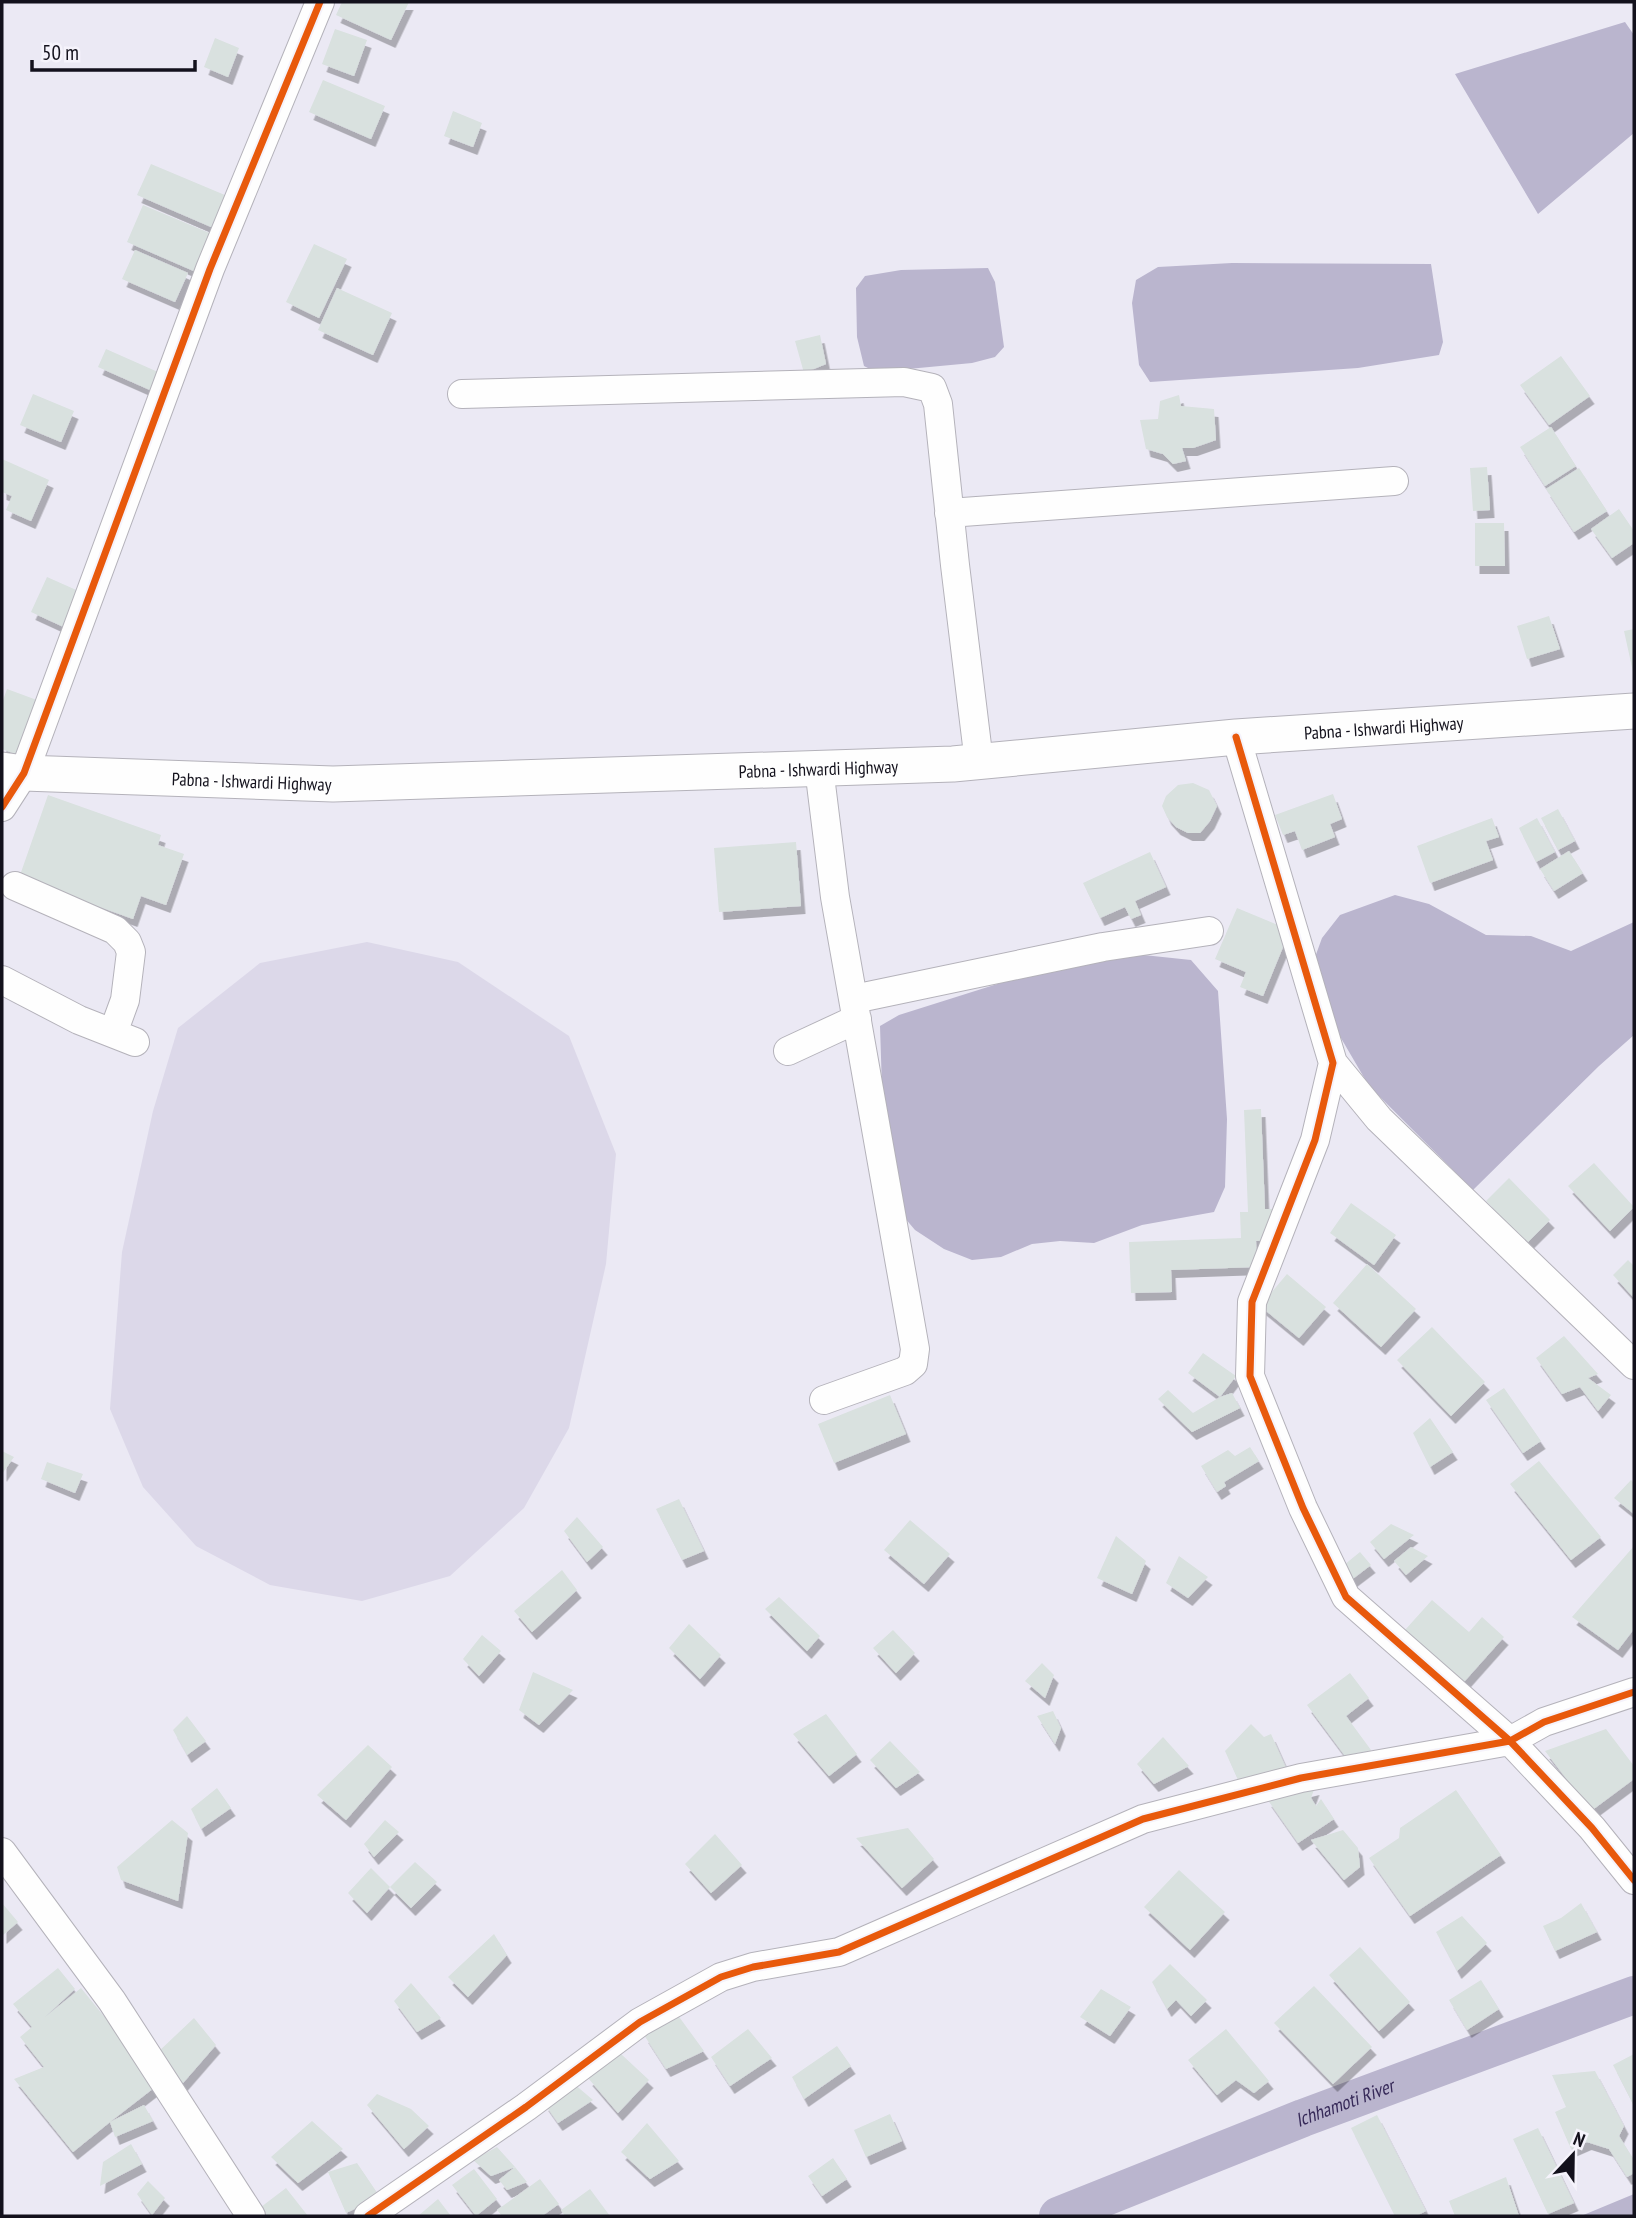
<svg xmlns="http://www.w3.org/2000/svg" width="1636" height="2218" viewBox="0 0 1636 2218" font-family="'PT Sans Narrow',sans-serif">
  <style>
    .built { fill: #ebe9f4 }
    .pitch { fill: #dcd8e9 }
    .water { fill: #bab5ce }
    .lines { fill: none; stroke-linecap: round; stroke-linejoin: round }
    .river { stroke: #bab5ce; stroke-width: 38 }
    .building { fill: #d9e1df; filter: url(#shadow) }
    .minor-casing { stroke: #b4b2ba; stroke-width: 30 }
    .major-casing { stroke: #b4b2ba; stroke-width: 37 }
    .minor { stroke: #fefefe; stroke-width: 28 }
    .major { stroke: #fefefe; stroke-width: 35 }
    .cycleway-casing { stroke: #f5f3fb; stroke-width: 11 }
    .cycleway { stroke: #e8590c; stroke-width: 7 }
    .labels { text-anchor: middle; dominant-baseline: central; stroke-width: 7; stroke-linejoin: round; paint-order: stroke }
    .street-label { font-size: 18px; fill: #13111c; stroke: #f5f3fb }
    .water-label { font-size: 19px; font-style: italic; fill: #362958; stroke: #f5f3fb }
  </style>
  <defs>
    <filter id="shadow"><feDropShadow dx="4.5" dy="8" stdDeviation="0" flood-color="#0004"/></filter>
  </defs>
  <rect width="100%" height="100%" fill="#f6f5f9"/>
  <path class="built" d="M2 2H1634V2216H2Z"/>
  <path class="pitch" d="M367 942 458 962 569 1036 616 1154 606 1264 569 1428 524 1508 450 1576 362 1601 270 1585 196 1546 143 1487 110 1409 122 1252 153 1111 178 1028 260 963Z"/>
  <path class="water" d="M1625 22 1634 35V133L1538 214 1455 74Z
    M1232 263 1431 264 1443 342 1439 355 1358 368 1150 382 1139 365 1132 303 1136 280 1158 267Z
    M988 268 995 282 1004 347 995 357 972 363 876 372 864 366 857 337 856 288 865 276 901 270Z
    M1395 895 1429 904 1486 935 1531 936 1571 951 1634 922V1035L1599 1066 1473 1190 1369 1086 1331 1021 1314 960 1322 938 1340 915Z
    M1134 954 1191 960 1218 991 1227 1119 1225 1187 1214 1212 1142 1225 1094 1243 1060 1241 1032 1244 1001 1257 972 1260 944 1249 915 1230 904 1217 882 1088 880 1026 899 1015 1010 980Z
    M1634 2194V2216H1581Z"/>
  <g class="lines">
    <path class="river" id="s1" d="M1058 2216 1303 2118 1634 1995"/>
  </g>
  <path class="building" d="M342 2H409L391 40 336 15Z
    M335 29 367 40 354 76 322 64Z
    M215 38 239 48 228 77 204 67Z
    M323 80 385 106 371 139 309 112Z
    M453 111 482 123 473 147 444 136Z
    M151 164 232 198 218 230 137 195Z
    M143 205 212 234 196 272 127 242Z
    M314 244 347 259 319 318 286 302Z
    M135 250 188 273 175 302 122 279Z
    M337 288 392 313 373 355 318 330Z
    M820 335 826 364 804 373 795 341Z
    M106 349 167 376 159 394 98 367Z
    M1561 356 1590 396 1549 425 1520 385Z
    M33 394 74 411 61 442 20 425Z
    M1179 395 1181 406 1214 409 1216 440 1193 448H1182L1186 461 1173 464 1163 454 1146 449 1140 420 1158 419 1160 401Z
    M1551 427 1576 466 1545 486 1520 447Z
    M2 459 49 480 31 521 6 510 12 496 2 492Z
    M1487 467 1490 510 1473 511 1470 468Z
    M1579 468 1607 511 1574 532 1546 489Z
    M1619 509 1634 531V543L1612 558 1591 529Z
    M1475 523H1504L1505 566H1475Z
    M47 577 83 593 68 629 31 612Z
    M1549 616 1560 649 1527 659 1517 626Z
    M1634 629V672H1633L1624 631Z
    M7 689 45 703 26 758 2 749V703Z
    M1193 783 1209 790 1217 806 1210 821 1200 833H1188L1176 827 1167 817 1162 806 1166 796 1178 785Z
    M1333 794 1342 819 1330 824 1335 837 1302 850 1295 831 1283 835 1275 815Z
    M48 795 161 835 158 845 184 854 166 905 141 896 133 919 19 878Z
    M1558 809 1575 841 1558 850 1541 818Z
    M1492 818 1499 837 1486 841 1493 860 1430 883 1417 846Z
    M1537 818 1555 852 1536 862 1519 828Z
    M796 842 801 906 719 912 714 848Z
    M1569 851 1583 873 1554 891 1540 869Z
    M1150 852 1166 887 1135 901 1141 915 1131 919 1125 907 1100 918 1083 883Z
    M1237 908 1290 930 1263 996 1240 987 1246 972 1215 959Z
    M1261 1109 1265 1209H1275L1276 1240 1256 1241 1257 1267 1171 1270 1172 1292 1131 1293 1129 1242 1241 1238 1240 1212H1248L1244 1110Z
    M1594 1163 1634 1207 1610 1231 1568 1186Z
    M1509 1178 1550 1220 1527 1243 1486 1201Z
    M1351 1203 1396 1235 1374 1265 1330 1233Z
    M1628 1260 1634 1266V1298L1613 1275Z
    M1367 1264 1416 1309 1381 1347 1333 1303Z
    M1287 1274 1326 1307 1299 1338 1260 1306Z
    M1432 1327 1485 1382 1451 1416 1397 1360Z
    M1564 1336 1598 1374 1588 1378 1611 1395 1598 1411 1580 1387 1562 1394 1536 1358Z
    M1203 1353 1236 1376 1220 1397 1232 1393 1240 1408 1192 1432 1158 1399 1168 1390 1193 1413 1220 1397 1188 1373Z
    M1504 1388 1541 1441 1523 1453 1486 1400Z
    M890 1395 906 1434 834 1463 818 1424Z
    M1430 1418 1453 1452 1430 1467 1413 1433Z
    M1250 1447 1259 1461 1224 1482 1226 1486 1217 1492 1201 1466 1228 1450 1235 1456Z
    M2 1451 14 1457 2 1474Z
    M1539 1461 1601 1537 1571 1560 1510 1484Z
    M47 1462 83 1474 75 1493 41 1479Z
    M1631 1480 1634 1483V1514L1614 1498Z
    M679 1499 704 1551 682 1560 656 1509Z
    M577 1517 603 1547 587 1562 564 1531Z
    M910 1520 950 1554 924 1584 884 1550Z
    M1391 1524 1414 1535 1384 1559 1370 1542Z
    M1116 1536 1146 1561 1132 1594 1097 1578Z
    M1634 1546V1629L1618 1650 1572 1617Z
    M1411 1547 1428 1556 1406 1575 1394 1561Z
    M1360 1552 1371 1565 1346 1584 1339 1569Z
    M1179 1556 1208 1577 1188 1598 1166 1583Z
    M562 1570 577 1590 532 1632 514 1611Z
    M779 1597 820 1636 807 1651 765 1609Z
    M1432 1600 1469 1632 1482 1617 1504 1637 1455 1692 1396 1640Z
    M689 1624 721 1655 700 1679 669 1648Z
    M893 1630 915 1653 896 1673 873 1648Z
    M482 1635 501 1651 479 1676 463 1659Z
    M1042 1663 1054 1675 1045 1698 1025 1681Z
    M533 1672 573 1690 539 1725 519 1710Z
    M1350 1673 1369 1698 1346 1716 1371 1750 1351 1764 1307 1705Z
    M1053 1711 1061 1728 1055 1744 1037 1716Z
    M826 1714 857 1754 829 1776 793 1734Z
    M187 1716 206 1741 187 1755 173 1730Z
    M1251 1724 1264 1737 1271 1734 1287 1770 1242 1789 1225 1751Z
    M1606 1729 1634 1766V1779L1591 1811 1545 1751Z
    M1163 1737 1189 1766 1154 1784 1137 1764Z
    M890 1741 920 1772 896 1788 870 1760Z
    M368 1745 392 1767 346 1820 317 1795Z
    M1315 1787 1311 1798 1316 1806 1321 1799 1334 1819 1298 1843 1267 1799Z
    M217 1788 231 1808 201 1829 191 1809Z
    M1456 1790 1501 1855 1410 1916 1369 1858 1399 1838 1400 1828Z
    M172 1820 188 1833 178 1901 121 1880 117 1867Z
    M385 1820 399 1832 374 1857 364 1844Z
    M908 1828 934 1859 902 1888 856 1838Z
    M1343 1830 1358 1848 1360 1867 1344 1880 1311 1840Z
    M715 1834 742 1865 711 1893 685 1864Z
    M415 1862 437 1882 411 1908 390 1887 367 1913 348 1893 371 1868 390 1887Z
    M1179 1870 1225 1912 1190 1950 1144 1907Z
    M2 1903 18 1922 2 1936Z
    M1581 1903 1597 1932 1555 1951 1543 1926 1561 1918Z
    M1462 1916 1487 1943 1457 1971 1436 1932Z
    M494 1934 507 1955 468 1997 448 1977Z
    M1360 1947 1410 2002 1379 2031 1329 1975Z
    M1170 1964 1207 2000 1191 2016 1176 2000 1167 2009 1152 1982Z
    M58 1968 75 1989 45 2017 81 1988 159 2084 110 2122 144 2105 153 2121 115 2137 110 2122 73 2152 14 2079 44 2067 20 2037 32 2027 13 2004Z
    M1481 1980 1499 2009 1467 2030 1449 2000Z
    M411 1983 441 2018 417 2032 394 2001Z
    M1314 1986 1372 2047 1333 2084 1274 2023Z
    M1101 1989 1131 2007 1110 2036 1080 2017Z
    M677 2014 704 2051 666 2069 644 2035Z
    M194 2018 216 2045 183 2083 157 2053Z
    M748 2029 772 2058 730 2086 711 2057Z
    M1226 2029 1269 2081 1254 2093 1236 2080 1217 2095 1188 2060Z
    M837 2046 851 2066 804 2099 792 2077Z
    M621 2054 649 2080 618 2113 588 2078Z
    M1634 2054V2106L1613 2065Z
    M1595 2071 1624 2126 1619 2136 1634 2160V2173L1627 2177 1609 2149 1587 2142 1571 2149 1555 2112 1566 2107 1552 2075Z
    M573 2083 593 2100 558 2123 544 2103Z
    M377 2094 411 2109 429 2126 404 2149 367 2105Z
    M890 2114 902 2141 866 2157 854 2130Z
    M1377 2115 1426 2211 1416 2216H1395L1351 2128Z
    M312 2121 343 2149 298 2183 271 2157Z
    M647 2123 679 2161 650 2179 621 2152Z
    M1538 2128 1574 2203 1548 2214 1513 2139Z
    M131 2144 142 2164 100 2186 103 2162Z
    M497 2147 515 2167 527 2182 507 2190 499 2180 515 2167 491 2176 473 2160Z
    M833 2158 847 2179 822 2196 808 2176Z
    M357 2163 380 2197 346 2213 328 2172Z
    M474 2169 497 2199 476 2216 452 2185Z
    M1506 2177 1519 2216H1455L1449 2201Z
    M540 2179 559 2204 542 2216H502L497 2210Z
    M148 2181 165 2198 152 2215 137 2194Z
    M286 2188 308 2216H267L261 2207Z
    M590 2189 610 2216H565L561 2210Z
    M438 2199 451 2216H418Z"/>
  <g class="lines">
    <g class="minor-casing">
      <path id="minor" d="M462 394 904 382 932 388 938 404 955 565 979 762
        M949 513 1394 481
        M1236 737 1333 1063 1315 1140 1252 1302 1250 1376 1303 1508 1346 1597 1510 1741 1592 1828 1634 1880
        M819 768 835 897 915 1349 913 1364 905 1371 824 1400
        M2 807 24 773 210 269 320 2
        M15 886 115 930 127 942 131 952 125 1000 113 1033
        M2 980 79 1020 135 1042
        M854 999 1103 947 1209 931
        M788 1051 857 1019
        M1333 1063 1379 1119 1634 1365
        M2 1852 112 2001 251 2216
        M368 2216 526 2107 640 2022 721 1977 753 1967 839 1952 1143 1819 1301 1778 1510 1741 1544 1722 1634 1692"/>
    </g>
    <g class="major-casing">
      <g id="major">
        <path id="s2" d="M2 770 24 773 333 784 953 764 1236 737 1634 711"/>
      </g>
    </g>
    <use href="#minor" class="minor"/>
    <use href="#major" class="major"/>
    <g class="cycleway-casing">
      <path id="cycleway" d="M1236 737 1333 1063 1315 1140 1252 1302 1250 1376 1303 1508 1346 1597 1510 1741 1592 1828 1634 1880
        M2 807 24 773 210 269 320 2
        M368 2216 526 2107 640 2022 721 1977 753 1967 839 1952 1143 1819 1301 1778 1510 1741 1544 1722 1634 1692"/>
    </g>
    <use href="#cycleway" class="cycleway"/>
  </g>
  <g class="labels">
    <g class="street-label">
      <text stroke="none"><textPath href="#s2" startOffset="1384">Pabna - Ishwardi Highway</textPath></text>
      <text stroke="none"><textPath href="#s2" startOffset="817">Pabna - Ishwardi Highway</textPath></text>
      <text stroke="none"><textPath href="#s2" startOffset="250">Pabna - Ishwardi Highway</textPath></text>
    </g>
    <g class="water-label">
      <text stroke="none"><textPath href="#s1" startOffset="308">Ichhamoti River</textPath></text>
    </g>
  </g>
  <rect width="1636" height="2218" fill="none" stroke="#13111c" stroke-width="7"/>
  <g transform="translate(1573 2155) rotate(22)" stroke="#f5f3fb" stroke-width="5" paint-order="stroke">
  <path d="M0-5L12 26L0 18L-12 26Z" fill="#13111c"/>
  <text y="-10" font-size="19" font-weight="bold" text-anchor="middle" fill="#13111c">N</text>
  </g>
  <path d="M32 60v10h163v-10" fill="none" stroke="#13111c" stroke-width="3.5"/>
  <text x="42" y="60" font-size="21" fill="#13111c" stroke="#f5f3fb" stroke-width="5" paint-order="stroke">50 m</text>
</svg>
